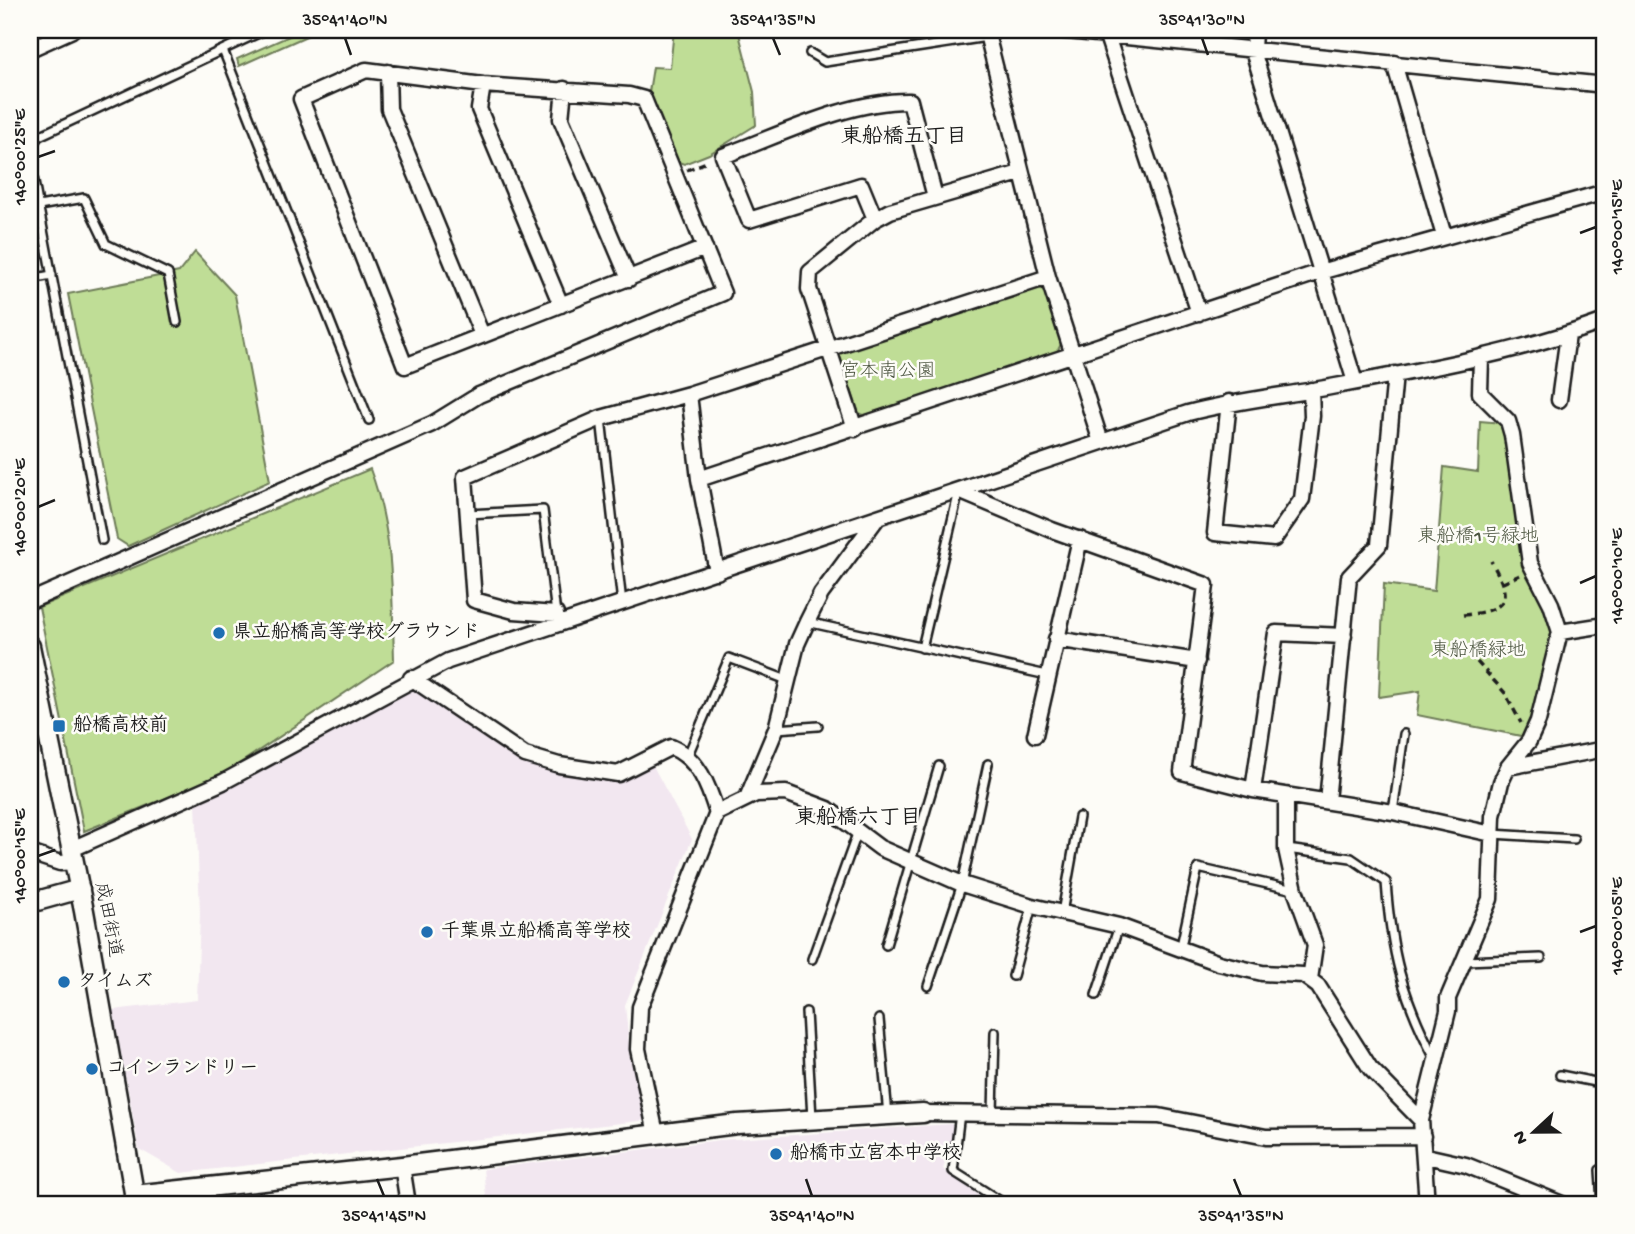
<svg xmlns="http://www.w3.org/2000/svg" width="1635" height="1234" viewBox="0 0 1635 1234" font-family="'Gochi Hand','Klee One',sans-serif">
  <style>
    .built { fill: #f2e7f0 }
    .green { fill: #bfdd96; stroke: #6e7c59; stroke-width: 2 }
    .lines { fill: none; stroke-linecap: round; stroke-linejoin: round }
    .service-casing { stroke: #1c1c1c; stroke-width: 12 }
    .minor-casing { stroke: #1c1c1c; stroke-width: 19 }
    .tertiary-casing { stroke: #1c1c1c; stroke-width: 23 }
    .path { stroke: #1c1c1c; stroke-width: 3.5; stroke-dasharray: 7 5; stroke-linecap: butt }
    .service { stroke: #fdfcf7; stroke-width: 7 }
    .minor { stroke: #fdfcf7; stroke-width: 14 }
    .tertiary { stroke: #fdfcf7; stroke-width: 18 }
    .ticks { fill: none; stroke: #1c1c1c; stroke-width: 2.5 }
    .poi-dot { fill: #1f6fb2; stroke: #fdfcf7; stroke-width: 2.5 }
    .labels { text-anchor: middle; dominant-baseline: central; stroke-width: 5; stroke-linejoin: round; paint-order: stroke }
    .park-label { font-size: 19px; fill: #4d5641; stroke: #fdfcf7 }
    .poi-label { font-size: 19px; font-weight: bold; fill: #1c1c1c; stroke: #fdfcf7; text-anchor: start }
    .street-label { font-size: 19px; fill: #1c1c1c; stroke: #fdfcf7 }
    .neighbourhood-label { font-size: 21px; font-weight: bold; fill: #1c1c1c; stroke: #fdfcf7 }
    .neatline { fill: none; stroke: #1c1c1c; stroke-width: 2.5 }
    .ticks-label { font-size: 18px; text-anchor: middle; fill: #1c1c1c }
  </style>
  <rect width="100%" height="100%" fill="#fdfcf7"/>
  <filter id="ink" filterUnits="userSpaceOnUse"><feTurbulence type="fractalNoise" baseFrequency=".0143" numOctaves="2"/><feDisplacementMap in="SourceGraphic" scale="14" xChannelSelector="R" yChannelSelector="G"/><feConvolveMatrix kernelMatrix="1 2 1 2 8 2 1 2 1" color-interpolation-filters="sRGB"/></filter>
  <g filter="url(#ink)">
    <path class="built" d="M414 689 522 759 618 779 651 762 692 839 625 1005 630 1054 642 1084 648 1120 181 1173 139 1149 113 1010 197 1000 200 914 196 802Z
      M951 1124 956 1128 943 1169 991 1204H487L483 1169 720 1140Z"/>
    <path class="green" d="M303 30H320L239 66 237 59Z
      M674 30H738L754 92 756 125 709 154 684 164 676 161 649 92 653 67 670 68Z
      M195 252 235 295 270 481 128 546 117 539 68 294 179 272Z
      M1037 287 1044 290 1061 344 1057 352 866 416 859 413 839 355 844 349Z
      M1480 421 1502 423 1525 565 1547 607 1554 631 1534 719 1526 737 1417 715 1420 691 1379 697 1384 584 1434 591 1444 467 1478 472Z
      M370 469C394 533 392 593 394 660L221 776 84 831 39 607Z"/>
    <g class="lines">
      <g class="service-casing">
        <path id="service" d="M223 50 369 420
          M810 53 825 62 987 37
          M30 147 39 136 265 30
          M30 161 102 540
          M39 206 84 198 106 244 168 274 177 322
          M30 279 52 275
          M601 418 622 603
          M468 514 543 510 556 614
          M807 622 1047 675
          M922 648 959 491
          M776 729 818 726
          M688 755 729 658 787 680
          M1393 812 1404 734
          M1492 834 1574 839
          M1287 849 1351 858 1386 882C1391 952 1402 996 1435 1059
          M1062 913 1079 817
          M886 945 939 766
          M1181 946 1198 868 1294 890
          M812 959 858 831
          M1465 961 1541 958
          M1013 976 1032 906
          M928 986 962 884 988 764
          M1096 995 1119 926
          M806 1012 812 1118
          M879 1019 888 1115
          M1560 1075 1605 1084
          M960 1113 953 1171 1005 1204
          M993 1113 995 1032
          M1600 1170 1602 1204"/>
      </g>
      <g class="minor-casing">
        <path id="minor" d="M986 30 1048 277 1101 442
          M1057 30 1605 85
          M1254 30 1253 51 1355 382
          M1106 33 1199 313
          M30 49 72 30
          M1394 63 1444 236
          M388 72 389 109 482 335
          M483 85 479 109 561 305
          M564 89 561 119 629 279
          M875 219 861 185 749 220 723 156C780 135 849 100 910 101L935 197
          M689 394 699 479 717 572
          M1559 400 1568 335
          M1229 402 1215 533 1274 539 1302 499 1312 416 1311 390
          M855 429 809 289 810 272 875 219 890 211 1020 173
          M699 479 1320 272 1605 192
          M959 491 1052 530 1206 585 1182 772 1253 790 1393 812 1492 834
          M30 601 432 424 479 395 723 293 644 99 629 95 483 85 366 70 301 99 405 366 705 248
          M556 623V614L514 611 474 600 465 477 601 418 689 394 1048 277
          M1560 632 1605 625
          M1056 639 1197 661
          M411 678 525 755 559 765 618 774 671 747C699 759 708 785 717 813
          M1035 735 1080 539
          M1508 767 1605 749
          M1253 790 1276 633 1344 636
          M1286 796V849L1295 890 1315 945 1310 979
          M747 798 776 729 797 644 807 622 821 594 878 517
          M1327 801 1349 577 1379 545 1395 374
          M72 849 223 782 448 661 1188 413C1230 402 1272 397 1314 390 1412 372 1512 355 1605 321
          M30 853 60 863 75 862
          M923 1113 1159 1116 1266 1137 1423 1136
          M656 1134 638 1049 640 1007 717 813 756 794 786 793 828 809 880 848 962 884 1032 906 1119 926 1219 963 1262 973 1303 975 1318 986 1370 1068 1421 1120
          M1426 1156 1466 1165 1562 1204
          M402 1166 408 1204
          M1427 1204 1421 1120 1448 1011V998L1490 899 1493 816 1501 782 1508 767 1529 741 1538 721 1560 632 1551 604 1530 563 1512 435 1508 421 1480 393 1481 357"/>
      </g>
      <g class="tertiary-casing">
        <path id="tertiary" d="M30 646 84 911 136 1204
          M30 903 80 889
          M134 1195 402 1166 737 1124 923 1113"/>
      </g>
      <path class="path" d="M687 170 709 161
        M1503 583 1520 575
        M1463 615C1508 610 1514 601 1491 561
        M1461 644 1505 693 1521 723"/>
      <use href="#service" class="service"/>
      <use href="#minor" class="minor"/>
      <use href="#tertiary" class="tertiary"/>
    </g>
  </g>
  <path class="ticks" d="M345 38 351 55M773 38 780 55M1202 38 1208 55M38 157 55 151M1580 233 1596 227M38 507 55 500M1580 583 1596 576M38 856 55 850M1580 932 1596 926M377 1179 384 1196M806 1179 812 1196M1234 1179 1241 1196"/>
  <g class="poi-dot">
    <circle cx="219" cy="633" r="7"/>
    <rect x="52" y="719" width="14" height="14" rx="3.5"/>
    <circle cx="427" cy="932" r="7"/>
    <circle cx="64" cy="982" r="7"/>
    <circle cx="92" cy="1069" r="7"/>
    <circle cx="776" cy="1154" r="7"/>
  </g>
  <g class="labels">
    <g class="park-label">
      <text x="888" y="372">宮本南公園</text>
      <text x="1478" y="537">東船橋1号緑地</text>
      <text x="1478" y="651">東船橋緑地</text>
    </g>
    <g class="poi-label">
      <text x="233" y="633">県立船橋高等学校グラウンド</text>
      <text x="73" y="726">船橋高校前</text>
      <text x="441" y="932">千葉県立船橋高等学校</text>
      <text x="78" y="982">タイムズ</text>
      <text x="106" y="1069">コインランドリー</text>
      <text x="790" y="1154">船橋市立宮本中学校</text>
    </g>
    <g class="street-label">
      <text transform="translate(107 920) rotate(79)">成田街道</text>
    </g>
    <g class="neighbourhood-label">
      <text x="904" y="138">東船橋五丁目</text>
      <text x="858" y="819">東船橋六丁目</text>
    </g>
  </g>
  <rect width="1635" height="1234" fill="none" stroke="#fdfcf7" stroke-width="77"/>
  <g transform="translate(1534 1132) rotate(248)" stroke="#fdfcf7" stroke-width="5" paint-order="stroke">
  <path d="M0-5L12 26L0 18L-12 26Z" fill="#1c1c1c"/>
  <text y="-10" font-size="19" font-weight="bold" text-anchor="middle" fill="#1c1c1c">N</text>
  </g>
  <rect x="38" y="38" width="1558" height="1158" class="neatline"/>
  <g class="ticks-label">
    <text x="345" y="25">35°41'40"N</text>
    <text x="773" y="25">35°41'35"N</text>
    <text x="1202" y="25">35°41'30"N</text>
    <text transform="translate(19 157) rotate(-90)" y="6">140°00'25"E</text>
    <text transform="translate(1616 227) rotate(-90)" y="6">140°00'15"E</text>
    <text transform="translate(19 507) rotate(-90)" y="6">140°00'20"E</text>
    <text transform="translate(1616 576) rotate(-90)" y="6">140°00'10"E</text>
    <text transform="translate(19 856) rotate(-90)" y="6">140°00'15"E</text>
    <text transform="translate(1616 926) rotate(-90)" y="6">140°00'05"E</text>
    <text x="384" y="1221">35°41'45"N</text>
    <text x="812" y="1221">35°41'40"N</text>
    <text x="1241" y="1221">35°41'35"N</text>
  </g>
</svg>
